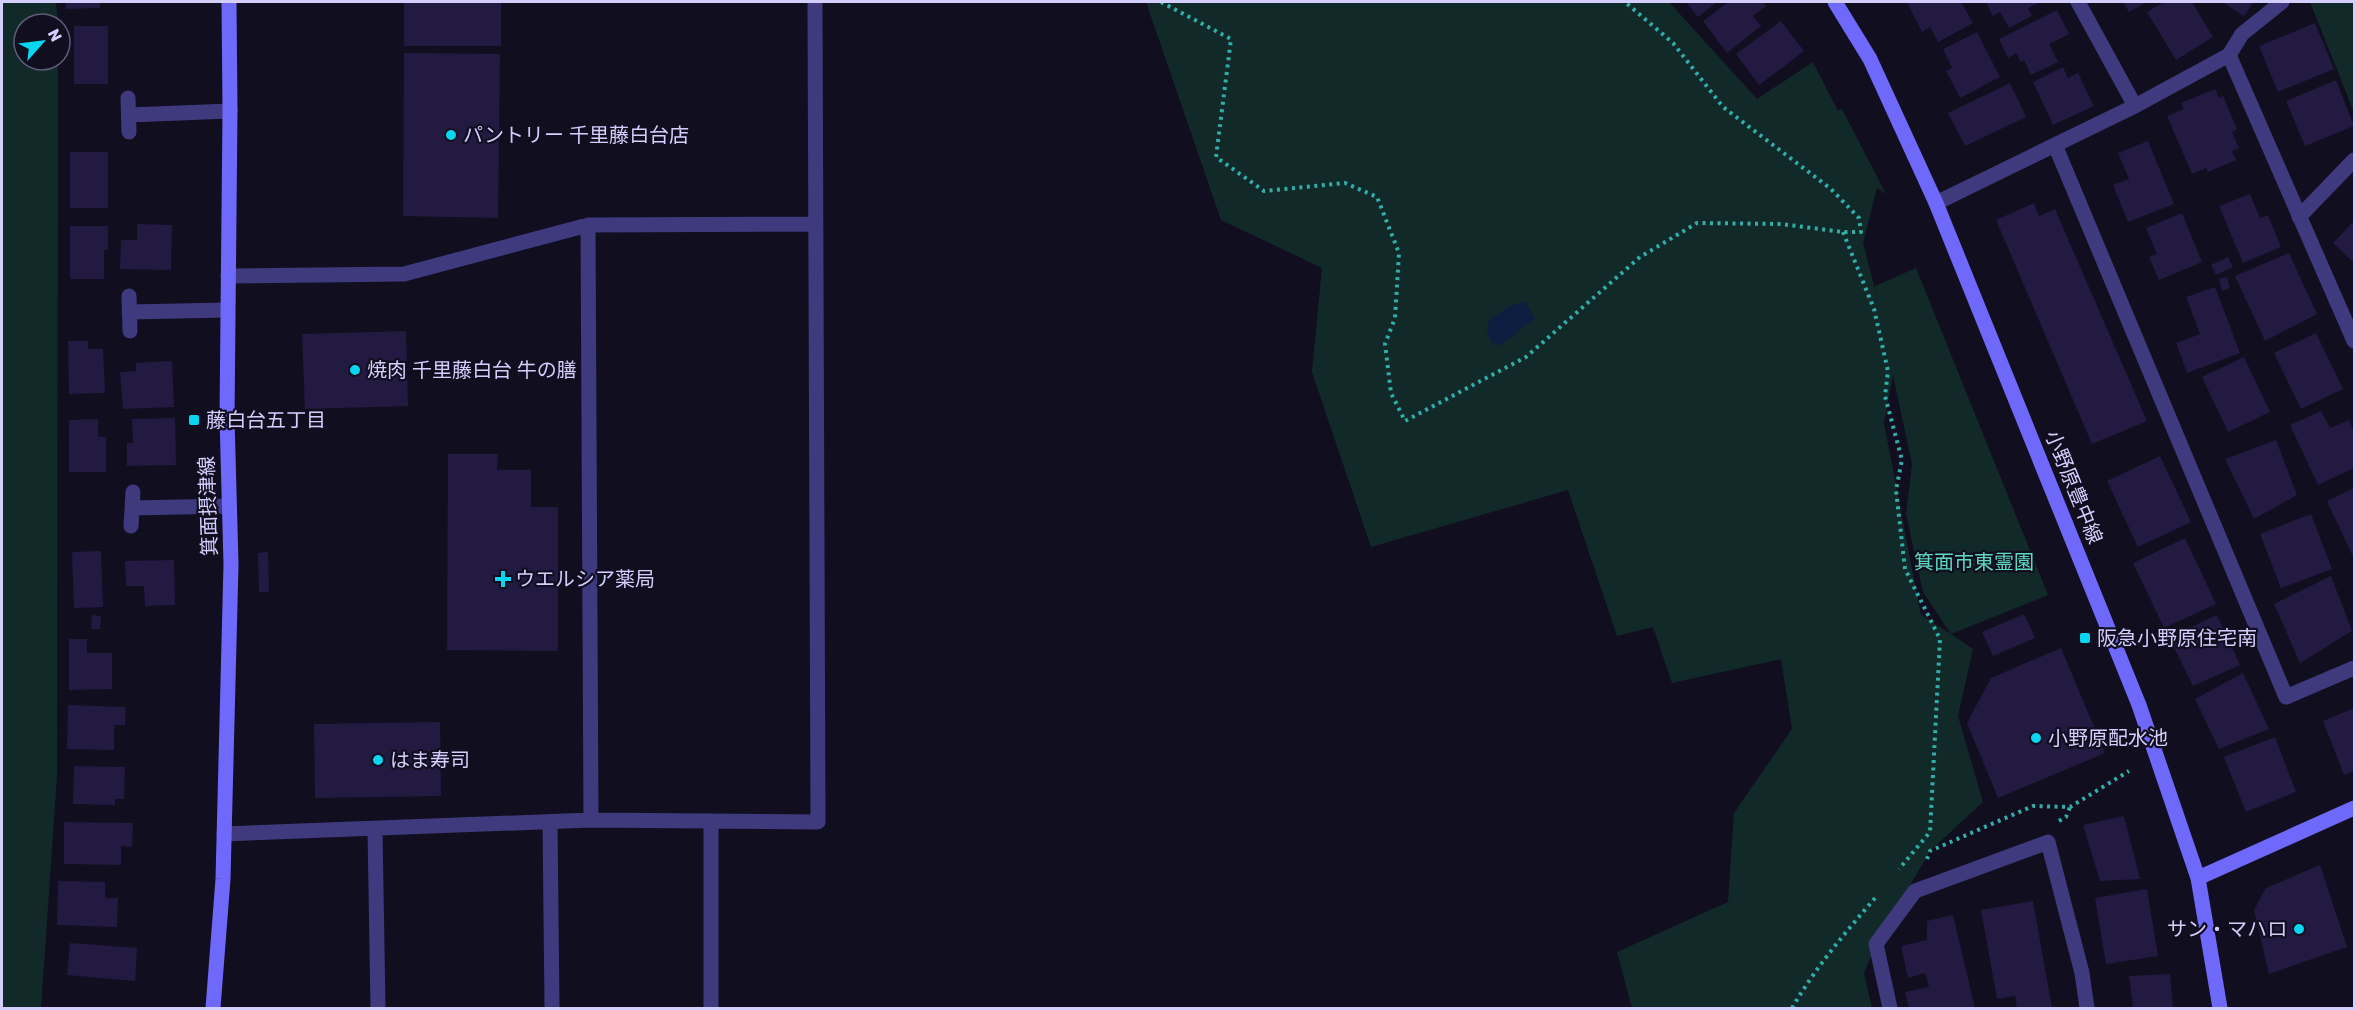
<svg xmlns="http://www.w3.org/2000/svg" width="2356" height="1010" viewBox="0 0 2356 1010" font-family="Rubik,'Noto Sans JP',sans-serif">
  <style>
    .green { fill: #112a29; fill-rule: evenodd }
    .water { fill: #0d1f40 }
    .building { fill: #221a40 }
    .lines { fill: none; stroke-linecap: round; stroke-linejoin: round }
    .path { stroke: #32ada8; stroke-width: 4; stroke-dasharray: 3 4.5; stroke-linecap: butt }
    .lane { stroke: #3e3a7d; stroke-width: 15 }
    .street { stroke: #3e3a7d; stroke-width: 15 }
    .secondary { stroke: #6e69fa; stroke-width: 15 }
    .poi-dot { fill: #08d5ef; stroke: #110e20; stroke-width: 2 }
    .labels { text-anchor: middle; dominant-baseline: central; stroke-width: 4.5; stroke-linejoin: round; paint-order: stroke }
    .poi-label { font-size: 20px; fill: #d4cefd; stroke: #110e20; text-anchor: start }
    .street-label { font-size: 20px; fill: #d4cefd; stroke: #110e20 }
    .park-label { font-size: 20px; fill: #5ddabd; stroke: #110e20 }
  </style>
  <rect width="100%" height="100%" fill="#110e20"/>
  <path class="green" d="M2 2H56L58 24H24V60H58L57 776 41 1008H2Z
    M1146 2H1669L1757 99 1813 62 1838 111 1842 109 1886 194 1877 188 1863 243 1877 297 1875 286 1916 268 2048 595 1951 634 1973 649 1958 716 1983 802 1930 851 1876 944 1864 973 1872 1008H1632L1617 952 1728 902 1734 813 1792 729 1781 659 1672 683 1653 627 1617 636 1568 490 1371 547 1312 372 1322 268 1221 220ZM1893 375 1912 464 1906 514 1923 592 1951 634 1921 615 1884 423Z
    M2310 2H2354V112Z"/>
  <path class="water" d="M1526 302 1535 319 1499 346 1492 343 1487 333 1489 320 1510 306Z"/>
  <path class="building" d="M66 2H100V8L66 9Z
    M404 2H501V46H404Z
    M1686 2H1717L1698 17Z
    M1728 2H1762L1766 6 1753 16 1761 26 1727 53 1703 21Z
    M1907 2H1961L1973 23 1938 42 1930 27 1922 32Z
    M1986 2H2041L2028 8 2032 16 2009 28 2000 12 1993 16Z
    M2123 2H2147L2129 12Z
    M2164 2H2192L2213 37 2176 60 2147 12Z
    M2226 2H2253L2244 16 2225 4Z
    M2057 10 2069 34 2049 44 2058 62 2031 75 2024 60 2020 62 2017 53 2008 58 1999 39Z
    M1781 21 1804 51 1759 85 1736 54Z
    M2315 23 2334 69 2278 92 2259 46Z
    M74 26H108V84H74Z
    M1977 32 2000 77 1960 98 1946 71 1952 68 1943 49Z
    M404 53 500 54 498 218 403 216Z
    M2063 67 2068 78 2078 73 2094 106 2053 125 2033 82Z
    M2336 80 2354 126 2305 146 2286 101Z
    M2010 83 2026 117 1965 146 1948 113Z
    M2215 89 2219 98 2223 96 2237 129 2232 132 2239 148 2232 151 2236 160 2208 172 2206 168 2192 174 2167 116 2184 109 2181 103Z
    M2148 141 2174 204 2128 222 2113 185 2129 179 2118 153Z
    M70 152H108V208H70Z
    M2250 194 2260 218 2268 215 2281 247 2243 263 2219 206Z
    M2034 203 2039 216 2055 209 2147 421 2092 444 1996 220Z
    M2182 213 2202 262 2159 280 2149 257 2157 254 2146 228Z
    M2354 221V263L2333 243Z
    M137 224 172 225 171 270 120 269 121 240H137Z
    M70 226H108V250H104V279H70Z
    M2289 253 2317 314 2265 341 2235 276Z
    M2228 257 2233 267 2216 275 2211 265Z
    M2227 277 2230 288 2222 291 2219 279Z
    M2215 287 2240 353 2187 373 2176 343 2200 334 2186 297Z
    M406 331 408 406 305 409 302 334Z
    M2316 333 2343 389 2301 409 2274 353Z
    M68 341H88V349H103L105 393 69 394Z
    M2244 357 2270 412 2228 432 2202 377Z
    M172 361 174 407 123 409 120 372 136 371V363Z
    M2321 411 2330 428 2349 420 2354 432V468L2318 485 2290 425Z
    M175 418 176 465 127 466V443H133L132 419Z
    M98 419V437H106V472H69V420Z
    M2276 440 2297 495 2254 519 2225 459Z
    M448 454H498L497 470H531V507H558V651L447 650Z
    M2160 456 2191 522 2138 547 2107 481Z
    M2354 488V559L2327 501Z
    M2311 514 2332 569 2281 588 2260 534Z
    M2185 538 2216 604 2164 628 2133 563Z
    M101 551 103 607 74 608 72 552Z
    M268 552 269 592H259L258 553Z
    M174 560 175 605 145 606 144 586H126L125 561Z
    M2331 576 2352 631 2300 663 2274 604Z
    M2024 614 2035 638 1993 656 1982 632Z
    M92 615 101 616 100 629H91Z
    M2217 615 2240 665 2193 686 2169 637Z
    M69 639H87V653H112V689L69 690Z
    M2061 648 2105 753 1998 798 1967 723 1991 678Z
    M2243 673 2269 729 2219 749 2195 699Z
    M68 705 126 707 125 725H114V750L67 749Z
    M2354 708V771L2344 775 2323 721Z
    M440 722 441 796 315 798 314 724Z
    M2275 737 2296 792 2246 812 2224 757Z
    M74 766 125 767 124 799H115V805L73 804Z
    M2124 816 2140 879 2100 881 2083 825Z
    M64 822 133 823 132 847 121 846V865L64 864Z
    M2320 865 2347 947 2269 974 2254 910 2266 888Z
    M58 881 105 882V898H118L117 927 57 925Z
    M2147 889 2158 956 2106 964 2095 898Z
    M2033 901 2052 1008H2017L2015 996 1997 999 1981 910Z
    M1953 915 1975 1008H1909L1905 992 1929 987 1925 973 1908 978 1901 946 1927 940V921Z
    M70 943 137 948 135 981 67 975Z
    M2170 974 2173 1008H2133L2129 976Z"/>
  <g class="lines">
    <path class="path" d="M1161 2 1231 39 1216 157 1264 191 1345 183 1377 197 1399 253 1395 318 1385 344 1391 393 1405 421 1526 357 1640 257 1697 223 1781 224 1843 232H1861L1859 218 1831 189 1723 107 1673 43 1625 2
      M1843 232 1874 309 1888 371 1885 396 1902 460 1896 490 1905 569 1940 639 1930 832 1899 869
      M2059 821 2066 817 2070 807
      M1927 859 1930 851 2033 806 2070 807 2129 771
      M1792 1008C1815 968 1845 933 1875 898"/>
    <path class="lane" d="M2229 55 2242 34 2282 2"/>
    <path class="street" d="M2078 2 2135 106
      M128 98 129 132
      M129 115 230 111
      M2055 145 2286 697 2354 668
      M1936 203 2135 106 2229 55 2354 341
      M2299 217 2354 160
      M588 225 591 820
      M228 276 404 274 588 225 815 224
      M129 296 130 331
      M129 312 227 310
      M132 508 229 506
      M131 526 133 492
      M550 822 552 1008
      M375 829 378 1008
      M224 834 591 820 818 822 815 2
      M711 1008V821
      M1890 1008 1876 944 1915 891 2048 842 2082 973 2087 1008"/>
    <path class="secondary" d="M1835 2 1870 59 1936 203 2139 705 2198 878 2220 1008
      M2198 878 2354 808
      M213 1008 223 879 231 564 227 418 230 111 229 2"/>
  </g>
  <g class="poi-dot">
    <circle cx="451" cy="135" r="6"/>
    <circle cx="355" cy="370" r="6"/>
    <rect x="188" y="414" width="12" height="12" rx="3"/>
    <path d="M500 570h6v6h6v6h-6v6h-6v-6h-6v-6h6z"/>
    <rect x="2079" y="632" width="12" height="12" rx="3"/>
    <circle cx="2036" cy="738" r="6"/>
    <circle cx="378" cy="760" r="6"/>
    <circle cx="2299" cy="929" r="6"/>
  </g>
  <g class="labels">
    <g class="poi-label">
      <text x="463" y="135">パントリー 千里藤白台店</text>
      <text x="367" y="370">焼肉 千里藤白台 牛の膳</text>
      <text x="206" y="420">藤白台五丁目</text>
      <text x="515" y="579">ウエルシア薬局</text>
      <text x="2097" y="638">阪急小野原住宅南</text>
      <text x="2048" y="738">小野原配水池</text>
      <text x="390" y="760">はま寿司</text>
      <text x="2287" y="929" text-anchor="end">サン・マハロ</text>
    </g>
    <g class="street-label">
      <text transform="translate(2074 487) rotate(68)">小野原豊中線</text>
      <text transform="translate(208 506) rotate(-92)">箕面摂津線</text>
    </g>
    <g class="park-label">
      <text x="1974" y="562">箕面市東霊園</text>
    </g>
  </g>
  <rect width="2356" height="1010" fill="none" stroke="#d4cefd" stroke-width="6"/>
  <g transform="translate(42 42) rotate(62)"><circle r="28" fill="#110e20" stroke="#5f5b78" stroke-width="1.5"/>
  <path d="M0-4.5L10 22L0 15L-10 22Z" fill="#08d5ef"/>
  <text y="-9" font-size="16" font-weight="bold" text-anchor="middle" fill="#d4cefd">N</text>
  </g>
</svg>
